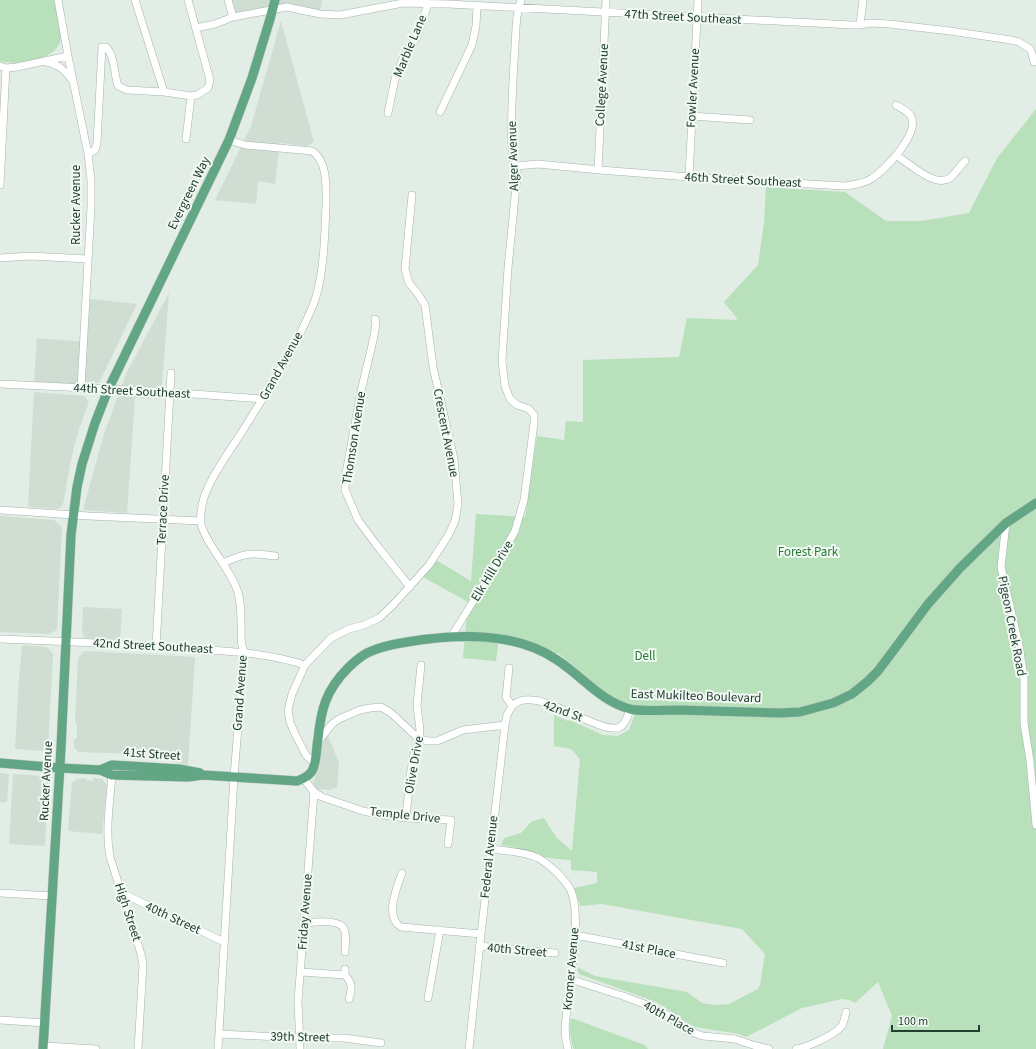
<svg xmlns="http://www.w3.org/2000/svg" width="1036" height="1049" viewBox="0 0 1036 1049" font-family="'Source Sans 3',sans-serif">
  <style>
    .built { fill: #cfddd3 }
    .green { fill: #b8e0ba }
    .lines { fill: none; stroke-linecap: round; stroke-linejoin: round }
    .minor-casing { stroke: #a3b5ab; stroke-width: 8 }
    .major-casing { stroke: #c1c9c5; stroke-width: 10 }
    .minor { stroke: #fff; stroke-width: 7 }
    .major { stroke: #62a685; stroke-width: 9 }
    .labels { text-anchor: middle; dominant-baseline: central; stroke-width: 4; stroke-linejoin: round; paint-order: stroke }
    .street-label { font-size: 13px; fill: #203f2f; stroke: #f2f9f4 }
    .park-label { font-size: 13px; fill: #277934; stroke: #f2f9f4 }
  </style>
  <rect width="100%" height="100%" fill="#e1ede5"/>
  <path class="built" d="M227 0H322L320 14 287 7 233 17Z
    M281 21 314 142 307 146 280 143 275 184 258 181 256 204 215 200 251 126Z
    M169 293 161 399 135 398 127 513 83 510 104 434 127 372Z
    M90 299 137 304 99 383 72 384 34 382 37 338 87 342Z
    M34 392 84 396 89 402 79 429 71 459 63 504 60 508 57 509 28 507Z
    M0 516 54 520 62 527 57 630 49 634 0 632Z
    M83 607 122 609 120 640 85 638 82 632Z
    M23 645 47 647 53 654 48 746 42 751 15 749 19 678 22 647Z
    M84 651 195 657 188 765 139 754 78 752 74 747V739H77V723H75L78 658Z
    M328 736 339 763 337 788H333L332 790 316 789 313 782 319 768 321 742Z
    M0 773 9 774 7 802H0Z
    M13 774 43 776 47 778 48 781 45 846 9 844Z
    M86 778V780L93 781V778L102 779 107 785 102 834 68 831 72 783 77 779Z"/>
  <path class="green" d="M0 0H55C57 11 62 27 61 37 59 61 18 66 0 61Z
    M1036 109V1049H883L892 1016 878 982 855 1003 849 1000 842 999 802 1008 746 1037 739 1034 695 1027 684 1021 669 1010 656 1002 579 974 578 971 576 970H578L577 967 595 976 687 992 702 1003 716 1005 729 1004 758 989 760 985 765 954 742 929 602 904 580 906 574 888 597 883V872L571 870V860L548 858 515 847 501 845 504 838 521 833 531 822 544 818 556 837 572 851 580 759 571 749 554 746V715L568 721 570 720 603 735 618 736 629 730 635 714 634 705C620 701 590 693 587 677L558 653 556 655 499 635 496 661 463 658 468 602 423 577 436 560 471 581 476 514 525 517 537 436 564 440 566 421 583 422V360L679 357 687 318 737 320 736 317 724 302 758 265 764 223 766 187 845 192 886 221H922L969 213 997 158Z
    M571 1018 645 1045 648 1049H574C570 1039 569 1029 571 1018Z"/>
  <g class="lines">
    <g class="minor-casing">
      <path id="minor" d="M58 0 68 56 88 154 91 180V207L81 388
        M135 0 164 92
        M228 0 233 17
        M860 25 863 0
        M196 28 215 24 233 17 287 7 320 14 340 15 403 3 448 4 852 25H860L870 23 889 24 950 31 1011 40 1019 42 1030 49 1032 54 1034 62
        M46 62C59 65 64 69 72 80
        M0 66 6 68 17 67 68 56
        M440 112 472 45 476 26 477 6
        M388 113 395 79 403 58 409 47 416 39 428 4
        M691 116 750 120
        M186 139 191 96
        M88 154 95 150 97 143 102 47H106C115 56 114 74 118 86L127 90 164 92 191 96 197 95 208 88 210 80 188 0
        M897 156C910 164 935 188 950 178 955 174 960 166 965 161
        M516 166 538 164 600 170 689 177 844 186C853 185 863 184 871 179 885 170 920 134 911 116 908 111 901 108 896 105
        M598 170 606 0
        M689 177 698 0
        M0 185 6 68
        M0 258 30 256 88 259
        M375 319 376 324 373 341 361 391 346 473 345 490 358 520 375 543 410 587
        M0 384 152 391 263 399
        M0 510 89 516 201 521
        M1006 523 1001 567 1019 645 1024 678V723L1030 761 1036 825
        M223 563C245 553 251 552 275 556
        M451 637 495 566 515 531 524 500 534 423V415L529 409 517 405 510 399 505 386 502 361 508 268 517 176C516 167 512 159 512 149 510 109 514 68 516 28L517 16 521 0
        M0 639C61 641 121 644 182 648 224 651 265 652 305 665
        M156 647 171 373
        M509 668 506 697 512 706
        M512 706C514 704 517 702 520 701 547 692 602 736 620 727 626 724 628 715 630 709
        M317 743 332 724 339 719 360 710 370 708 381 707 391 713 419 739 428 741H437L463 730 505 725
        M315 764 306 755 295 734 290 722 288 710 292 694 305 665 331 638 349 629 364 625 379 618 392 606 429 565 448 536 455 521 458 504 454 459 433 367 425 305 418 294 409 283 405 269 412 195
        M112 775C110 802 105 830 110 857L141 954 143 965 138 1049
        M303 778 314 792 322 797 363 811 381 815 406 818 451 820 448 844
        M406 818 410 776 414 754 419 739 420 730 417 705 421 665
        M490 849C505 851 523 851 538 858 549 864 564 878 570 889 582 911 571 975 568 1001 566 1017 563 1033 568 1049
        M402 873C397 887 384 917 401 927L481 934
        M0 893 52 896
        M122 893 224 942
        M305 923C314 922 340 919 344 929 347 935 345 945 345 952
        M575 935 723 963
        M479 946 555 953
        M345 969V975C353 984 352 988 349 999
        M301 972 345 975
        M570 979 623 996 660 1010 688 1031 703 1036 735 1039 756 1046 769 1049
        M428 998 440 930
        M0 1020 45 1023
        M219 1034 299 1038H344L381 1043
        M44 1046 96 1049
        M218 1049 234 777 244 652C239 641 242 637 241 625 241 613 241 598 236 587 228 566 206 544 201 524 200 518 201 511 202 506 205 483 233 447 245 427 264 397 282 367 299 336 305 323 312 310 316 297 324 270 325 233 326 204 326 188 328 161 312 151L245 145 229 140
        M300 1049 298 1001 314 792
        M469 1049 481 934 505 725 507 715 512 706
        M796 1049C808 1047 832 1036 841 1027 844 1023 845 1017 846 1012"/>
    </g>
    <g class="major-casing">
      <path id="major" d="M0 763 60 768 100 770 112 775 188 777 203 775 297 781C303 779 308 777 312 771 317 762 316 749 318 739 321 709 326 690 348 668 353 663 360 657 367 653 379 647 394 644 407 642 456 634 515 631 557 660 582 676 600 701 630 709 643 712 664 710 678 710 712 711 747 712 781 713L800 712 833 703 852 694 868 681 878 671 928 604 960 568 1006 523 1036 503
        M100 770 112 765 179 769 200 773
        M43 1049 61 748 71 535 77 487 82 464 95 423 108 390 229 140 252 78 270 19 275 0"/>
    </g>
    <use href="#minor" class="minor"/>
    <use href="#major" class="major"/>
  </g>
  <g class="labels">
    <g class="street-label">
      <text transform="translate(683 17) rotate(3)">47th Street Southeast</text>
      <text transform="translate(410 46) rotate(-67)">Marble Lane</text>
      <text transform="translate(602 85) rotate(-87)">College Avenue</text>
      <text transform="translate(693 88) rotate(-87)">Fowler Avenue</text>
      <text transform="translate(513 156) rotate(-92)">Alger Avenue</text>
      <text transform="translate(743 180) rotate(3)">46th Street Southeast</text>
      <text transform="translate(189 193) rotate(-64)">Evergreen Way</text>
      <text transform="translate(76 205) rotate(-90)">Rucker Avenue</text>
      <text transform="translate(281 366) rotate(-61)">Grand Avenue</text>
      <text transform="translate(132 391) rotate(3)">44th Street Southeast</text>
      <text transform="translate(446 433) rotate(79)">Crescent Avenue</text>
      <text transform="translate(354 438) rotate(-81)">Thomson Avenue</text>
      <text transform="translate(163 510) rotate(-87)">Terrace Drive</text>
      <text transform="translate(492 571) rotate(-59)">Elk Hill Drive</text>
      <text transform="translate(1012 626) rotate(79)">Pigeon Creek Road</text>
      <text transform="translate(153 646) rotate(3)">42nd Street Southeast</text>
      <text transform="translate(240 693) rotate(-86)">Grand Avenue</text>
      <text transform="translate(696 696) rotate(2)">East Mukilteo Boulevard</text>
      <text transform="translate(563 711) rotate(20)">42nd St</text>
      <text transform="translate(152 754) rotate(4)">41st Street</text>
      <text transform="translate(414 765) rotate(-80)">Olive Drive</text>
      <text transform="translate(46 781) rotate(-87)">Rucker Avenue</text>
      <text transform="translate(405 815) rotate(6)">Temple Drive</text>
      <text transform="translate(489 857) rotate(-84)">Federal Avenue</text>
      <text transform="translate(128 912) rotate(72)">High Street</text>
      <text transform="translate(305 912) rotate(-86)">Friday Avenue</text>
      <text transform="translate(173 918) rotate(25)">40th Street</text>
      <text transform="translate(649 949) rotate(11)">41st Place</text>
      <text transform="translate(517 950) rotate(5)">40th Street</text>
      <text transform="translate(571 969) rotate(-85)">Kromer Avenue</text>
      <text transform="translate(669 1018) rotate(29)">40th Place</text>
      <text transform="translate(300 1037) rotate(1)">39th Street</text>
    </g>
    <g class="park-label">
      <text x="808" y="552">Forest Park</text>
      <text x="645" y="656">Dell</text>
    </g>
  </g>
  <path d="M892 1025v6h87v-6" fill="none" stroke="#203f2f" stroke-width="2"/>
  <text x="898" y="1025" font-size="12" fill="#203f2f" stroke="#f2f9f4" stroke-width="3" paint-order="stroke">100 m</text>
</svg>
